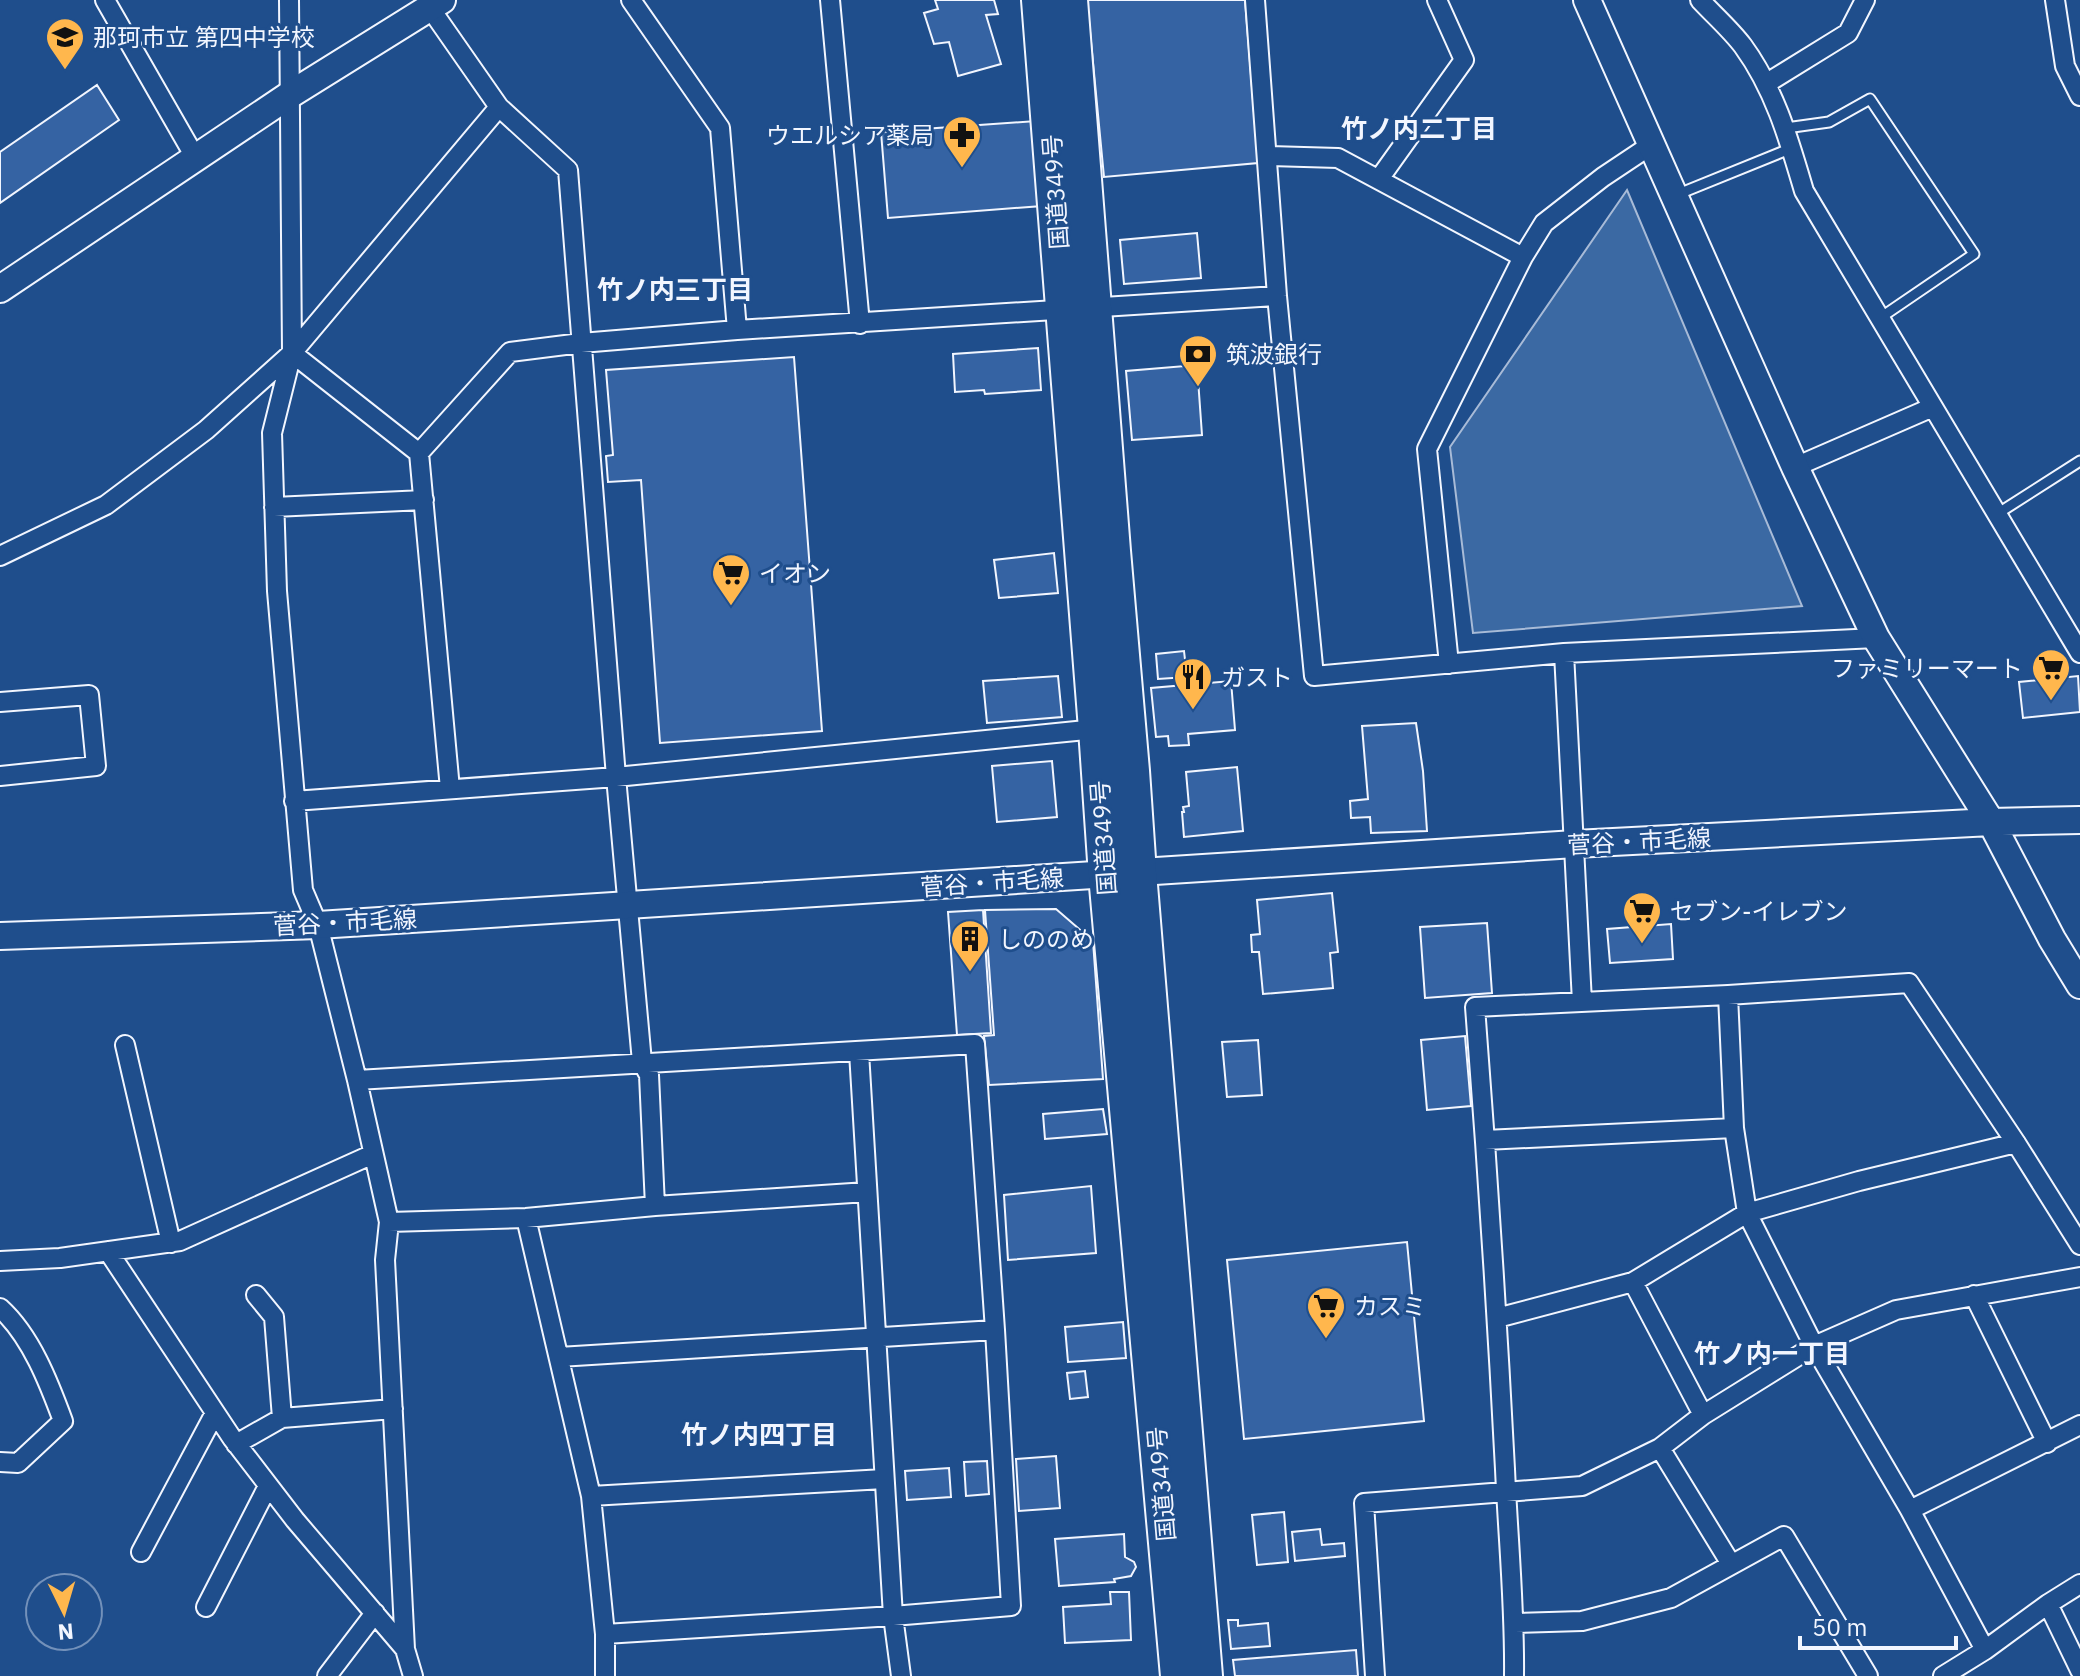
<svg xmlns="http://www.w3.org/2000/svg" width="2080" height="1676" viewBox="0 0 2080 1676" font-family="'IBM Plex Sans','Noto Sans JP',sans-serif">
  <style>
    .water { fill: #3b69a3; stroke: #a8bbd7; stroke-width: 2 }
    .building { fill: #3563a3; stroke: #f2f6ff; stroke-width: 2 }
    .lines { fill: none; stroke-linecap: round; stroke-linejoin: round }
    .lane-casing { stroke: #f2f6ff; stroke-width: 13 }
    .street-casing { stroke: #f2f6ff; stroke-width: 22 }
    .secondary-casing { stroke: #f2f6ff; stroke-width: 30 }
    .highway-casing { stroke: #f2f6ff; stroke-width: 38 }
    .lane { stroke: #1f4e8c; stroke-width: 9 }
    .street { stroke: #1f4e8c; stroke-width: 18 }
    .secondary { stroke: #1f4e8c; stroke-width: 26 }
    .highway { stroke: #1f4e8c; stroke-width: 34 }
    .labels { text-anchor: middle; dominant-baseline: central; stroke-width: 6; stroke-linejoin: round; paint-order: stroke }
    .poi-label { font-size: 24px; fill: #f2f6ff; stroke: #1f4e8c; text-anchor: start }
    .street-label { font-size: 24px; fill: #f2f6ff; stroke: #1f4e8c }
    .neighbourhood-label { font-size: 26px; font-weight: bold; fill: #f2f6ff; stroke: #1f4e8c }
  </style>
  <rect width="100%" height="100%" fill="#1f4e8c"/>
  <path class="water" d="M1627 190 1802 606 1473 633 1450 447Z"/>
  <path class="building" d="M935 0H994L998 14 986 15 1001 64 958 76 949 42 934 44 924 13 938 9Z
    M1087 0H1245L1258 163 1104 177Z
    M97 85 119 120 0 203V152Z
    M1036 121 1042 206 888 218 881 132Z
    M1197 233 1201 278 1124 284 1120 240Z
    M1038 348 1041 390 985 394 984 390 955 392 953 354Z
    M794 357 822 731 660 743 641 480 608 482 606 456 613 455 606 370Z
    M1197 365 1202 435 1132 440 1126 371Z
    M1054 553 1058 593 999 598 994 560Z
    M1184 651 1187 677 1158 679 1156 654Z
    M1058 676 1062 717 987 723 983 681Z
    M2078 676 2080 712 2023 718 2019 682Z
    M1231 681 1235 730 1188 734 1189 745 1169 746 1168 736 1156 737 1151 688Z
    M1416 723 1423 771 1427 831 1371 833 1370 817 1351 818 1350 801 1368 799 1362 726Z
    M1052 761 1057 817 997 822 992 766Z
    M1237 767 1243 831 1184 837 1182 812H1184L1183 807 1189 806 1186 772Z
    M1332 893 1338 952 1330 953 1333 988 1263 994 1259 952H1252L1251 935 1260 934 1257 900Z
    M1056 909 1093 941 1103 1079 989 1085 984 1036 994 1035 985 910Z
    M983 910 991 1033 957 1035 948 912Z
    M1487 923 1492 993 1425 998 1420 927Z
    M1671 924 1673 959 1610 963 1607 929Z
    M1465 1036 1471 1106 1427 1110 1421 1040Z
    M1258 1040 1262 1095 1227 1097 1222 1042Z
    M1103 1109 1107 1134 1045 1139 1043 1114Z
    M1091 1186 1096 1253 1008 1260 1004 1195Z
    M1407 1242 1424 1421 1244 1439 1227 1260Z
    M1123 1322 1126 1358 1068 1362 1065 1327Z
    M1085 1371 1088 1397 1070 1399 1067 1373Z
    M1056 1456 1060 1508 1019 1511 1016 1459Z
    M987 1461 989 1494 966 1496 964 1462Z
    M949 1468 951 1497 907 1500 905 1471Z
    M1284 1512 1288 1562 1257 1565 1252 1515Z
    M1320 1529 1322 1545 1344 1543 1345 1556 1295 1561 1292 1532Z
    M1124 1534 1125 1557 1134 1562 1136 1567 1131 1576 1114 1579 1115 1582 1059 1586 1055 1539Z
    M1110 1592H1129L1131 1640 1065 1643 1063 1607 1111 1604Z
    M1228 1620H1238V1626L1268 1623 1270 1646 1231 1649Z
    M1356 1650 1358 1676H1235L1233 1660Z"/>
  <g class="lines">
    <g class="lane-casing">
      <path id="lane" d="M1786 128 1829 122 1870 99 1974 254 1880 318
        M1676 195 1792 148
        M1997 514 2080 461"/>
    </g>
    <g class="street-casing">
      <path id="street" d="M105 0 195 157
        M289 0 292 353 272 433 277 591 303 890 318 925 357 1080 389 1222 385 1260 405 1649 413 1676
        M631 0 720 128 737 330
        M830 0 860 324
        M1255 0 1277 296 1314 676 1564 653 1876 638
        M1700 0C1714 15 1731 30 1743 46 1775 90 1789 140 1804 191L2080 653
        M2055 0 2065 66 2080 96
        M430 8 499 107 568 170 616 777 642 1062 649 1075 655 1206
        M1767 83 1848 33 1865 0
        M1267 156 1338 158 1523 257
        M1379 179 1464 60 1437 0
        M292 353 419 453 450 789
        M419 453 510 352 581 343 737 330 1277 296
        M1795 467 1933 407
        M274 507 424 500
        M0 556 106 505 206 430 292 353 499 107
        M1564 653 1582 1002
        M1449 664 1427 449 1523 257 1544 223 1603 177 1651 145
        M0 702 89 695 96 766 0 776
        M294 801 616 777 1096 729
        M1728 995 1734 1128 1747 1213 1814 1346 1910 1510 2080 1425
        M125 1045 171 1243
        M859 1052 893 1616 901 1676
        M357 1080 975 1044 995 1330 1011 1606 893 1616 605 1634
        M1485 1140 1734 1128
        M526 1218 591 1496 605 1634V1676
        M389 1222 526 1218 655 1206 867 1192
        M108 1251 232 1438 295 1520 405 1649
        M0 1261 60 1258 180 1241 373 1154
        M1633 1282 1703 1415
        M256 1295 274 1317 282 1418
        M1974 1295 2047 1443
        M0 1308C31 1336 49 1383 63 1421L18 1463 0 1462
        M1497 1318 1633 1282 1747 1213 1859 1181 2016 1143
        M559 1357 995 1330
        M236 1444 282 1418 393 1409
        M1660 1448 1731 1564
        M591 1496 884 1479
        M1910 1510 1985 1650
        M141 1552 215 1413
        M2048 1604 2080 1670
        M206 1607 268 1486
        M1515 1623 1582 1621 1671 1598 1784 1536 1868 1676
        M327 1676 375 1613
        M1375 1676 1364 1503 1582 1486 1660 1448 1703 1415 1814 1346 1896 1310 2080 1277
        M1514 1676C1515 1607 1508 1538 1505 1469 1497 1315 1487 1161 1475 1007L1728 995 1909 983 2016 1143 2080 1245
        M1943 1676 1985 1650 2048 1604 2080 1584"/>
    </g>
    <g class="secondary-casing">
      <path id="secondary" d="M1587 0 1795 467 1876 638 1991 822 2052 939 2080 985
        M0 289 291 94 442 0
        M0 936 318 925 1575 844 1991 822 2080 820"/>
    </g>
    <g class="highway-casing">
      <path id="highway" d="M1039 0 1096 729 1106 875 1178 1676
        M1070 0 1113 551 1132 771 1139 873 1205 1676"/>
    </g>
    <use href="#lane" class="lane"/>
    <use href="#street" class="street"/>
    <use href="#secondary" class="secondary"/>
    <use href="#highway" class="highway"/>
  </g>
  <defs>
    <g id="school-pin" transform="scale(2)"><path d="M0 17L-7.5 6A9.5 9.5 0 1 1 7.5 6Z" fill="#ffb74d" stroke="#1f4e8c"/><path d="M0-5L7-2L0 1L-7-2ZM-4 1L0 2.5L4 1V4Q0 6-4 4Z" fill="#111"/></g>
    <g id="pharmacy-pin" transform="scale(2)"><path d="M0 17L-7.5 6A9.5 9.5 0 1 1 7.5 6Z" fill="#ffb74d" stroke="#1f4e8c"/><path d="M-2-6h4v4h4v4h-4v4h-4v-4h-4v-4h4Z" fill="#111"/></g>
    <g id="bank-pin" transform="scale(2)"><path d="M0 17L-7.5 6A9.5 9.5 0 1 1 7.5 6Z" fill="#ffb74d" stroke="#1f4e8c"/><path d="M-6-4H6V4H-6ZM0-2.3a2.3 2.3 0 1 0 0 4.6a2.3 2.3 0 1 0 0-4.6Z" fill="#111"/></g>
    <g id="supermarket-pin" transform="scale(2)"><path d="M0 17L-7.5 6A9.5 9.5 0 1 1 7.5 6Z" fill="#ffb74d" stroke="#1f4e8c"/><path d="M-6-5.5h2.5l.6 2H6L4.5 2H-2.5L-4.4-4H-6ZM-1.5 3.2a1.3 1.3 0 1 0 .1 0ZM3 3.2a1.3 1.3 0 1 0 .1 0Z" fill="#111"/></g>
    <g id="restaurant-pin" transform="scale(2)"><path d="M0 17L-7.5 6A9.5 9.5 0 1 1 7.5 6Z" fill="#ffb74d" stroke="#1f4e8c"/><path d="M-5-6h1v4h1v-4h1v4h1v-4h1v5L-1.5 .5V6h-2V.5L-5-1ZM5-6V6H3V1.5H1.5Q1.5-4 5-6Z" fill="#111"/></g>
    <g id="building-pin" transform="scale(2)"><path d="M0 17L-7.5 6A9.5 9.5 0 1 1 7.5 6Z" fill="#ffb74d" stroke="#1f4e8c"/><path d="M-4-6H4V6H1V3H-1V6H-4ZM-2.5-4.3h1.7v1.8h-1.7ZM.8-4.3h1.7v1.8H.8ZM-2.5-1h1.7V.8h-1.7ZM.8-1h1.7V.8H.8Z" fill="#111"/></g>
  </defs>
  <g fill-rule="evenodd">
    <use href="#school-pin" x="65" y="37"/>
    <use href="#pharmacy-pin" x="962" y="135"/>
    <use href="#bank-pin" x="1198" y="354"/>
    <use href="#supermarket-pin" x="731" y="573"/>
    <use href="#supermarket-pin" x="2051" y="668"/>
    <use href="#restaurant-pin" x="1193" y="677"/>
    <use href="#supermarket-pin" x="1642" y="911"/>
    <use href="#building-pin" x="970" y="939"/>
    <use href="#supermarket-pin" x="1326" y="1306"/>
  </g>
  <g class="labels">
    <g class="poi-label">
      <text x="93" y="37">那珂市立 第四中学校</text>
      <text x="934" y="135" text-anchor="end">ウエルシア薬局</text>
      <text x="1226" y="354">筑波銀行</text>
      <text x="759" y="573">イオン</text>
      <text x="2023" y="668" text-anchor="end">ファミリーマート</text>
      <text x="1221" y="677">ガスト</text>
      <text x="1670" y="911">セブン-イレブン</text>
      <text x="998" y="939">しののめ</text>
      <text x="1354" y="1306">カスミ</text>
    </g>
    <g class="street-label">
      <text transform="translate(1055 192) rotate(-94)">国道349号</text>
      <text transform="translate(1103 838) rotate(-94)">国道349号</text>
      <text transform="translate(1639 841) rotate(-3)">菅谷・市毛線</text>
      <text transform="translate(992 882) rotate(-4)">菅谷・市毛線</text>
      <text transform="translate(345 922) rotate(-3)">菅谷・市毛線</text>
      <text transform="translate(1161 1484) rotate(-95)">国道349号</text>
    </g>
    <g class="neighbourhood-label">
      <text x="1419" y="128">竹ノ内二丁目</text>
      <text x="675" y="289">竹ノ内三丁目</text>
      <text x="1772" y="1353">竹ノ内一丁目</text>
      <text x="759" y="1434">竹ノ内四丁目</text>
    </g>
  </g>
  <g transform="translate(64 1612) rotate(175)"><circle r="38" fill="#1f4e8c" stroke="#7391ba" stroke-width="2"/>
  <path d="M0-6L14 30L0 20L-14 30Z" fill="#ffb74d"/>
  <text y="-12" font-size="22" font-weight="bold" text-anchor="middle" fill="#f2f6ff">N</text>
  </g>
  <path d="M1800 1636v12h156v-12" fill="none" stroke="#f2f6ff" stroke-width="4"/>
  <text x="1812" y="1636" font-size="24" fill="#f2f6ff" stroke="#1f4e8c" stroke-width="6" paint-order="stroke">50 m</text>
</svg>
